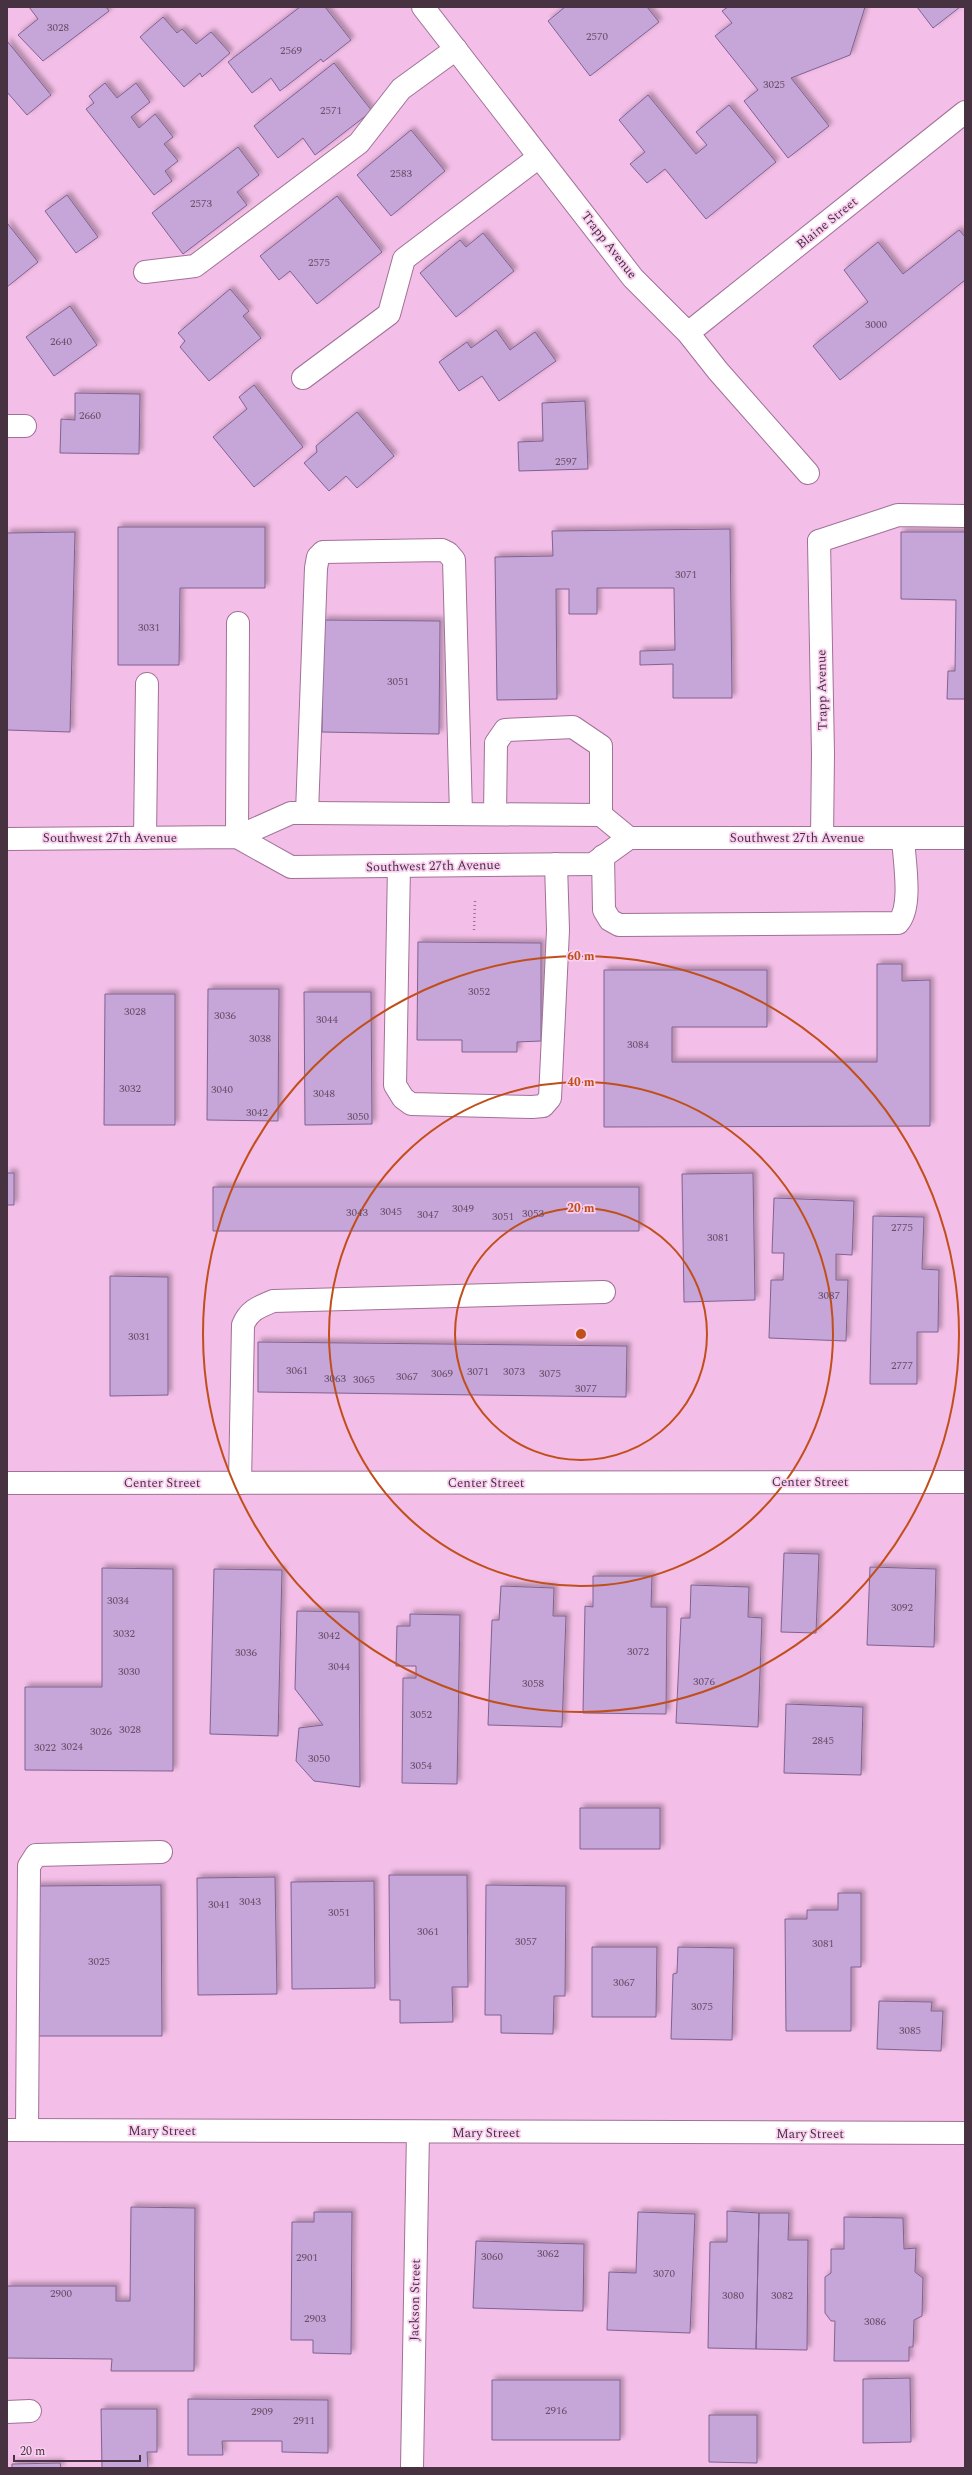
<svg xmlns="http://www.w3.org/2000/svg" width="972" height="2475" viewBox="0 0 972 2475" font-family="Spectral,serif">
  <style>
    .building { fill: #c6a5d8; stroke: #816291; filter: url(#shadow) }
    .lines { fill: none; stroke-linecap: round; stroke-linejoin: round }
    .service-casing { stroke: #a17197; stroke-width: 24 }
    .minor-casing { stroke: #a17197; stroke-width: 24 }
    .secondary-casing { stroke: #a17197; stroke-width: 24 }
    .path { stroke: #997591; stroke-width: 2.5; stroke-dasharray: 1 3; stroke-linecap: butt }
    .service { stroke: #fff; stroke-width: 22 }
    .minor { stroke: #fff; stroke-width: 22 }
    .secondary { stroke: #fff; stroke-width: 22 }
    .ring { fill: none; stroke: #c04f1a; stroke-width: 2 }
    .labels { text-anchor: middle; dominant-baseline: central; stroke-width: 3.5; stroke-linejoin: round; paint-order: stroke }
    .number-label { font-size: 11px; fill: #674f68 }
    .street-label { font-size: 13px; fill: #473242; stroke: #facff0 }
    .centre { fill: #c04f1a; stroke: #facff0; stroke-width: 2 }
    .ring-label { font-size: 12px; text-anchor: middle; font-weight: bold; fill: #c04f1a; stroke: #facff0; stroke-width: 3.5; stroke-linejoin: round; paint-order: stroke }
  </style>
  <defs>
    <filter id="shadow"><feDropShadow dx="3.5" dy="-3.5" stdDeviation="2" flood-color="#0004"/></filter>
  </defs>
  <rect width="100%" height="100%" fill="#f3bee7"/>
  <path class="building" d="M29 7H106L109 11 43 61 18 35 38 19Z
    M300 7H325L351 40 323 62 321 59 280 91 271 78 252 93 228 62Z
    M565 7H647L659 22 590 76 548 21Z
    M728 7H865L850 55 791 78 829 126 788 158 744 101 758 90 715 36 732 23 722 11Z
    M917 7H960L933 28Z
    M163 17 177 33 182 29 196 44 211 32 230 53 202 77 200 73 184 87 140 37Z
    M7 41 51 95 27 115 7 92Z
    M334 63 372 111 315 155 303 138 278 158 254 126Z
    M105 83 117 98 136 83 150 102 131 117 139 128 155 114 173 137 164 144 178 161 165 171 172 181 154 195 86 109 94 103 89 96Z
    M648 95 696 154 707 145 696 132 729 105 776 162 706 219 665 169 647 183 630 164 645 152 619 120Z
    M411 130 445 171 391 216 357 175Z
    M238 147 259 175 237 192 247 205 183 254 152 213Z
    M67 195 98 237 76 253 45 211Z
    M337 196 382 252 317 304 290 271 279 280 260 256Z
    M7 223 38 262 7 287Z
    M959 230 965 237V280L840 380 813 346 868 302 844 270 878 242 903 274Z
    M483 233 514 271 456 317 420 273 460 240 466 247Z
    M230 289 249 311 243 316 261 338 209 381 180 347 185 341 178 333Z
    M70 306 97 345 54 376 26 337Z
    M496 330 510 350 535 332 556 361 499 401 482 376 459 391 439 362 467 342 471 348Z
    M254 385 303 447 254 487 213 437 247 409 239 397Z
    M75 393 140 394 139 454 60 453 61 419 75 420Z
    M585 401 588 469 519 471 518 442 543 441 542 403Z
    M357 412 394 456 357 488 346 476 329 491 304 463 317 452 316 446Z
    M118 527H265V588H180L179 665H118Z
    M730 529 732 698H673V664L640 665V651L675 650 674 588H597V614H569V589H556L557 699 497 700 495 557 553 556 552 531Z
    M75 532 70 732 7 730V533Z
    M901 532H965V699H947L948 671H955L956 600 901 599Z
    M323 620 440 621 439 734 322 732Z
    M418 942 541 943V1041L517 1042V1052H462V1040H417Z
    M877 964H902V981L930 980V1126L604 1127V970H767V1027H672V1062H877Z
    M208 989H279L278 1121 207 1120Z
    M304 992H371L372 1124 305 1125Z
    M105 994H175V1125H104Z
    M7 1173H14V1205H7Z
    M753 1173 755 1300 684 1302 682 1174Z
    M213 1187H639V1231H213Z
    M774 1198 854 1201 852 1255 836 1254V1280H848L846 1341 769 1338 771 1280H783L784 1253H772Z
    M873 1216 924 1217 922 1269 939 1270 938 1332H917V1384H870Z
    M110 1276 168 1277V1395L110 1396Z
    M258 1342 627 1346 626 1397 258 1392Z
    M784 1553 819 1554 816 1633 781 1632Z
    M870 1567 936 1569 934 1647 867 1645Z
    M102 1568 173 1569V1771L25 1770V1687H102Z
    M214 1569 282 1570 278 1736 210 1734Z
    M593 1576H652L651 1607H667L666 1714 583 1713 585 1606 593 1607Z
    M691 1585 749 1587 748 1617 762 1618 758 1727 676 1723 681 1618H690Z
    M501 1586 554 1588 553 1616H566L562 1727 488 1725 492 1620H499Z
    M297 1611 359 1612 360 1787 314 1781 296 1761 299 1728 323 1725 295 1689Z
    M410 1614 460 1615 457 1784 402 1783 403 1678H416V1666H396L397 1626H410Z
    M786 1704 863 1707 861 1775 784 1773Z
    M580 1808H660V1849H580Z
    M389 1875H467L468 1987H452L453 2022 400 2023V2000H390Z
    M275 1877 277 1994 198 1995 197 1878Z
    M374 1881 375 1988 292 1989 291 1882Z
    M161 1885 162 2036H36L35 1886Z
    M486 1885 566 1886 565 1996H554L553 2034 501 2033V2015H485Z
    M838 1893H861V1967H851V2031H786L785 1919H807V1910H838Z
    M592 1947H657L656 2017H592Z
    M678 1947 734 1948 732 2040 671 2039 673 1974 677 1973Z
    M879 2001 932 2002 931 2011H943L941 2051 877 2049Z
    M131 2207 195 2208 194 2371H111L112 2359 7 2358V2286H116V2301H130Z
    M727 2211 759 2213 756 2349 708 2348 710 2242H727Z
    M314 2212H352L351 2354 313 2353V2340H291L292 2222H314Z
    M638 2212 695 2214 690 2333 607 2330 609 2272 636 2273Z
    M759 2213H789L788 2240H808L807 2350 756 2349Z
    M844 2217 903 2218 904 2249 916 2248 915 2272 923 2278 922 2316 914 2320 913 2347H909V2361H834L835 2321H831L825 2313V2277L831 2273V2249H844Z
    M476 2241 584 2244 583 2311 473 2308Z
    M910 2378 911 2442 863 2443V2379Z
    M492 2380H620V2440H492Z
    M188 2399 328 2400V2453L282 2452V2441H222L223 2455H188Z
    M101 2409H157V2452H147L148 2468H102Z
    M709 2415H757V2463L709 2462Z
    M60 2463 61 2468H12V2464Z"/>
  <g class="lines">
    <g class="service-casing">
      <path id="service" d="M145 272 195 266 359 143 401 89 456 49
        M303 378 389 314 404 259 539 157
        M7 426H25
        M819 541 898 515 965 516
        M307 813 316 568 318 557 323 552 442 550 448 553 454 560 461 814
        M495 814 496 743 505 730 573 727 601 746V815
        M237 837 238 623
        M145 838 147 684
        M603 856 604 910 610 920 619 925 898 923C913 907 904 860 903 838
        M399 866 395 1085 403 1098 411 1104 532 1107 543 1106 550 1098 558 930 556 864
        M240 1483 243 1325C249 1310 259 1307 273 1301L604 1292
        M27 2130 29 1866 36 1855 161 1852
        M7 2412 30 2411"/>
    </g>
    <g class="minor-casing">
      <path id="minor" d="M423 7 633 278 688 333 718 371 808 473
        M688 333 965 112
        M819 541 823 754 822 838
        M7 1483 965 1482
        M7 2130 965 2133
        M412 2468 418 2132"/>
    </g>
    <g class="secondary-casing">
      <path id="secondary" d="M237 837 291 867 593 864 629 838H965
        M7 839 237 837 291 813H307L601 815 629 838"/>
    </g>
    <path class="path" d="M474 930 475 901"/>
    <use href="#service" class="service"/>
    <use href="#minor" class="minor"/>
    <use href="#secondary" class="secondary"/>
  </g>
  <g class="ring">
    <circle cx="581" cy="1334" r="126"/>
    <circle cx="581" cy="1334" r="252"/>
    <circle cx="581" cy="1334" r="378"/>
  </g>
  <g class="labels">
    <g class="number-label">
      <text x="58" y="27">3028</text>
      <text x="597" y="36">2570</text>
      <text x="291" y="50">2569</text>
      <text x="774" y="84">3025</text>
      <text x="331" y="110">2571</text>
      <text x="401" y="173">2583</text>
      <text x="201" y="203">2573</text>
      <text x="319" y="262">2575</text>
      <text x="876" y="324">3000</text>
      <text x="61" y="341">2640</text>
      <text x="90" y="415">2660</text>
      <text x="566" y="461">2597</text>
      <text x="686" y="574">3071</text>
      <text x="149" y="627">3031</text>
      <text x="398" y="681">3051</text>
      <text x="479" y="991">3052</text>
      <text x="135" y="1011">3028</text>
      <text x="225" y="1015">3036</text>
      <text x="327" y="1019">3044</text>
      <text x="260" y="1038">3038</text>
      <text x="638" y="1044">3084</text>
      <text x="130" y="1088">3032</text>
      <text x="222" y="1089">3040</text>
      <text x="324" y="1093">3048</text>
      <text x="257" y="1112">3042</text>
      <text x="358" y="1116">3050</text>
      <text x="463" y="1208">3049</text>
      <text x="391" y="1211">3045</text>
      <text x="357" y="1212">3043</text>
      <text x="533" y="1213">3053</text>
      <text x="428" y="1214">3047</text>
      <text x="503" y="1216">3051</text>
      <text x="902" y="1227">2775</text>
      <text x="718" y="1237">3081</text>
      <text x="829" y="1295">3087</text>
      <text x="139" y="1336">3031</text>
      <text x="902" y="1365">2777</text>
      <text x="297" y="1370">3061</text>
      <text x="478" y="1371">3071</text>
      <text x="514" y="1371">3073</text>
      <text x="442" y="1373">3069</text>
      <text x="550" y="1373">3075</text>
      <text x="407" y="1376">3067</text>
      <text x="335" y="1378">3063</text>
      <text x="364" y="1379">3065</text>
      <text x="586" y="1388">3077</text>
      <text x="118" y="1600">3034</text>
      <text x="902" y="1607">3092</text>
      <text x="124" y="1633">3032</text>
      <text x="329" y="1635">3042</text>
      <text x="638" y="1651">3072</text>
      <text x="246" y="1652">3036</text>
      <text x="339" y="1666">3044</text>
      <text x="129" y="1671">3030</text>
      <text x="704" y="1681">3076</text>
      <text x="533" y="1683">3058</text>
      <text x="421" y="1714">3052</text>
      <text x="130" y="1729">3028</text>
      <text x="101" y="1731">3026</text>
      <text x="823" y="1740">2845</text>
      <text x="72" y="1746">3024</text>
      <text x="45" y="1747">3022</text>
      <text x="319" y="1758">3050</text>
      <text x="421" y="1765">3054</text>
      <text x="250" y="1901">3043</text>
      <text x="219" y="1904">3041</text>
      <text x="339" y="1912">3051</text>
      <text x="428" y="1931">3061</text>
      <text x="526" y="1941">3057</text>
      <text x="823" y="1943">3081</text>
      <text x="99" y="1961">3025</text>
      <text x="624" y="1982">3067</text>
      <text x="702" y="2006">3075</text>
      <text x="910" y="2030">3085</text>
      <text x="548" y="2253">3062</text>
      <text x="492" y="2256">3060</text>
      <text x="307" y="2257">2901</text>
      <text x="664" y="2273">3070</text>
      <text x="61" y="2293">2900</text>
      <text x="733" y="2295">3080</text>
      <text x="782" y="2295">3082</text>
      <text x="315" y="2318">2903</text>
      <text x="875" y="2321">3086</text>
      <text x="556" y="2410">2916</text>
      <text x="262" y="2411">2909</text>
      <text x="304" y="2420">2911</text>
    </g>
    <g class="street-label">
      <text transform="translate(827 223) rotate(-39)">Blaine Street</text>
      <text transform="translate(609 245) rotate(52)">Trapp Avenue</text>
      <text transform="translate(822 690) rotate(-91)">Trapp Avenue</text>
      <text x="110" y="838">Southwest 27th Avenue</text>
      <text x="797" y="838">Southwest 27th Avenue</text>
      <text transform="translate(433 866) rotate(-1)">Southwest 27th Avenue</text>
      <text x="810" y="1482">Center Street</text>
      <text x="162" y="1483">Center Street</text>
      <text x="486" y="1483">Center Street</text>
      <text x="162" y="2131">Mary Street</text>
      <text x="486" y="2133">Mary Street</text>
      <text x="810" y="2134">Mary Street</text>
      <text transform="translate(415 2300) rotate(-89)">Jackson Street</text>
    </g>
  </g>
  <circle cx="581" cy="1334" r="6" class="centre"/>
  <g class="ring-label">
    <text x="581" y="960">60 m</text>
    <text x="581" y="1086">40 m</text>
    <text x="581" y="1212">20 m</text>
  </g>
  <rect width="972" height="2475" fill="none" stroke="#473242" stroke-width="16"/>
  <path d="M14 2455v6h126v-6" fill="none" stroke="#473242" stroke-width="2"/>
  <text x="20" y="2455" font-size="12" fill="#473242" stroke="#facff0" stroke-width="3" paint-order="stroke">20 m</text>
</svg>
